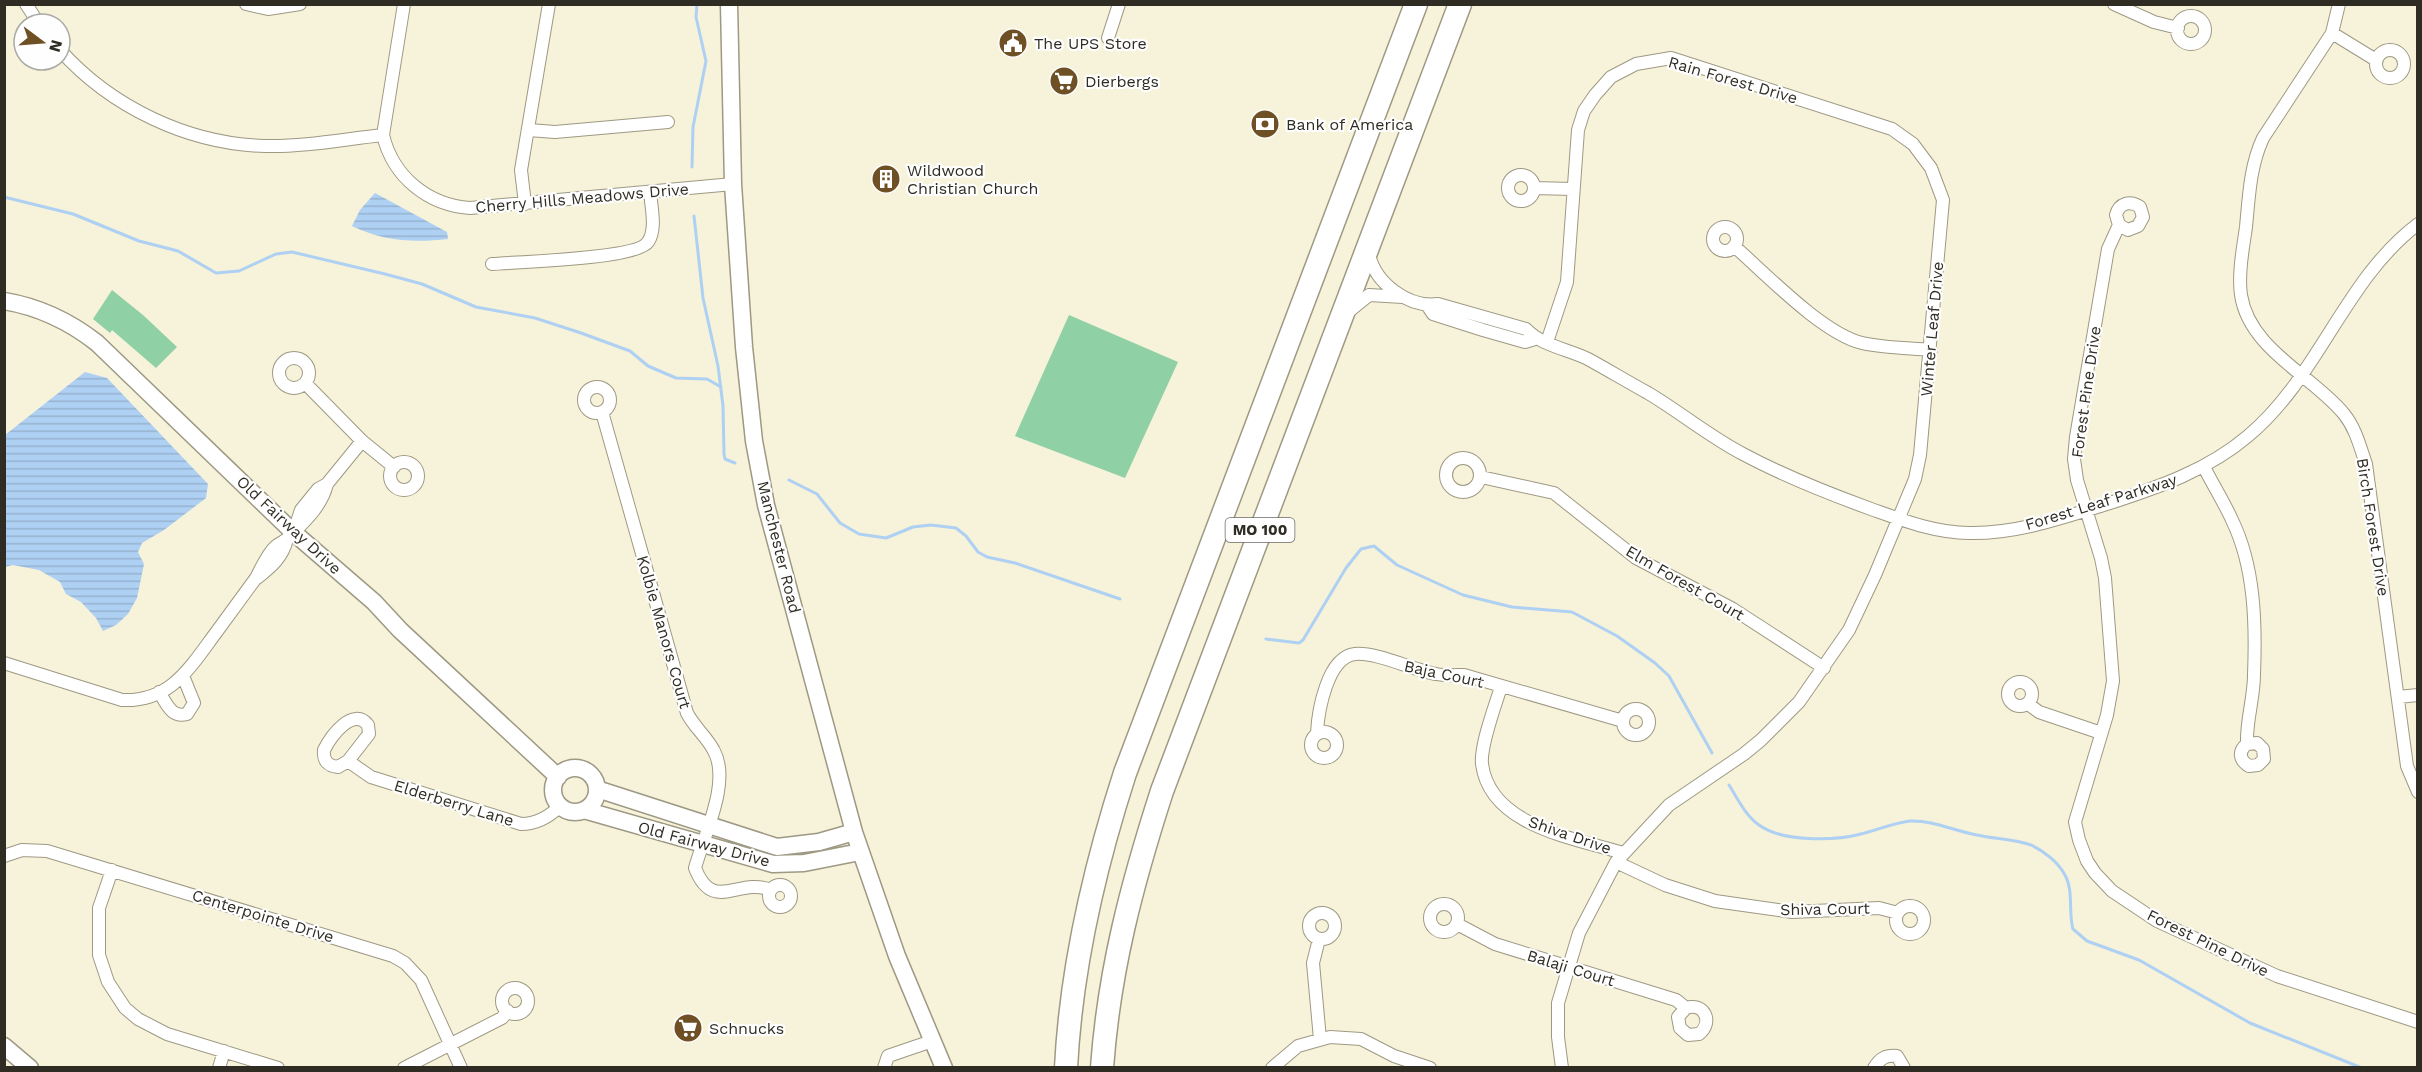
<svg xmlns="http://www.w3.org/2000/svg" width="2422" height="1072" viewBox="0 0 2422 1072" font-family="'Work Sans',sans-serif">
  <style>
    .garden { fill: #8fd0a4 }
    .water { fill: url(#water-rules) }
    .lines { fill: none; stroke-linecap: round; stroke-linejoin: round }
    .stream { stroke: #aed0f3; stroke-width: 3 }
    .street-casing { stroke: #9e9983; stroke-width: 14 }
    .secondary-casing { stroke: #9e9983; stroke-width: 19 }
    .highway-casing { stroke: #9e9983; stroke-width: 25 }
    .street { stroke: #fff; stroke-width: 12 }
    .secondary { stroke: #fff; stroke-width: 16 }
    .highway { stroke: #fff; stroke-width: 22 }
    .labels { text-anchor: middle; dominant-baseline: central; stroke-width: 4.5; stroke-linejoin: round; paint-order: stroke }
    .shield { fill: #fefefe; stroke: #6c6b65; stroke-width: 1.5 }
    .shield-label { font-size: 15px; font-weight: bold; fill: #2e2c23 }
    .poi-label { font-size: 16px; fill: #2e2c23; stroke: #fefefe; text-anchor: start }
    .street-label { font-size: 16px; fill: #2e2c23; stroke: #fefefe }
  </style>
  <defs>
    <pattern id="water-rules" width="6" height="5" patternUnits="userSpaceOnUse" patternTransform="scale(1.5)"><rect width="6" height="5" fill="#aed0f3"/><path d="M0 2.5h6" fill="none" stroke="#96b3d0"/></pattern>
  </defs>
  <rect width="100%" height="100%" fill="#f7f2da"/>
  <path class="garden" d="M112 290 143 315 177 347 156 368 112 330 110 333 93 319Z
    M1069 315 1178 362 1125 478 1015 436Z"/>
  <path class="water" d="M375 193 447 232 448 239C413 243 383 241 352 226L360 210Z
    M85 372 107 378 208 484 206 498 164 530 142 543 138 552 144 564 137 598 128 614 116 625 103 631 96 618 81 602 66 594 60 582 39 570 13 565 5 567V435Z"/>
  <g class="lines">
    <path class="stream" d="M692 167 693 127 706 61 696 17 697 4
      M4 197 73 214 139 241 178 251 216 273 239 271 276 254 292 252 385 274 422 284 476 307 535 318 581 333 630 351 648 366 676 378 707 379 721 387
      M694 216 703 298 718 366 723 406 724 454 725 459 735 463
      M789 480 817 494 840 523 859 534 886 538 913 527 931 525 956 528 966 536 978 552 987 557 1015 563 1120 599
      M1266 639 1299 643 1303 640 1346 568 1361 549 1374 546 1397 565 1463 595 1512 607 1572 612 1617 636 1655 663 1669 676 1712 753
      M1729 785C1738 799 1745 815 1759 825 1782 842 1834 841 1861 834 1877 830 1893 823 1910 821 1933 820 1954 831 1977 835 1994 839 2014 839 2031 845 2044 851 2058 862 2065 875 2074 891 2068 912 2073 929L2087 941 2139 960 2250 1023 2362 1068"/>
    <g class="street-casing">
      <path id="street" d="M26 4 39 24
        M246 4 268 9 300 4
        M404 4 383 135C393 177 428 205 470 208L733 184
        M2114 4 2154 22 2178 28
        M2339 4 2332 33 2263 138C2250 166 2249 196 2246 227 2243 248 2238 274 2241 295 2249 349 2313 376 2344 414 2356 429 2360 447 2366 464L2407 766 2418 792
        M2177 30a14 14 0 1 1 28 0a14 14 0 1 1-28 0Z
        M2332 33 2376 60
        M1108 38 1119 4
        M2376 64a14 14 0 1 1 28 0a14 14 0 1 1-28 0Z
        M60 50C111 107 188 144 265 146 304 147 345 139 383 135
        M529 130 555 132 668 122
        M1508 188a13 13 0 1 1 26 0a13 13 0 1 1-26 0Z
        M1534 188 1573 189
        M525 204 521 170 549 4
        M2119 225 2128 230 2138 226 2143 217 2140 207C2130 200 2119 203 2116 215L2119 225 2108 249 2076 437 2074 459 2077 480 2101 558 2105 578 2113 681 2107 715 2075 822 2079 840 2087 861 2095 873 2112 891 2157 921 2277 976 2418 1022
        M1713 239a12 12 0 1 1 24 0a12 12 0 1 1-24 0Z
        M1734 246C1767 275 1822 333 1862 343 1884 348 1909 348 1931 350
        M1369 254C1375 283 1408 308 1438 304L1526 329C1542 346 1568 349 1588 359 1608 370 1628 382 1648 393 1680 412 1710 437 1743 454 1784 476 1827 493 1871 509 1902 520 1935 533 1969 533 2017 534 2065 517 2110 503 2159 487 2208 470 2248 436 2319 377 2344 280 2418 224
        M492 264C517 262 637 259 648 242 657 229 651 206 650 192
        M1427 305 1433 314 1483 330 1525 342 1535 339
        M1348 312 1369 295 1403 297
        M1547 342 1567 282 1578 130 1584 111 1595 95 1611 77 1636 64 1671 58 1892 129 1913 144 1931 168 1943 200 1920 455 1915 479 1875 575 1849 630 1799 702 1761 740 1744 754 1669 805 1616 862 1579 933 1558 1003V1037L1562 1068
        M279 373a15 15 0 1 1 30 0a15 15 0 1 1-30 0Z
        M305 383 362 441 394 467
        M584 400a13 13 0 1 1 26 0a13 13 0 1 1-26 0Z
        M602 412 687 713C694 727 707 737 714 751 731 782 704 835 695 868 713 914 738 877 771 890
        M1446 475a17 17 0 1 1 34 0a17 17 0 1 1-34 0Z
        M390 476a14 14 0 1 1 28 0a14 14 0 1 1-28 0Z
        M2204 467C2213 485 2224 502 2232 520 2255 567 2256 624 2254 675 2254 698 2246 721 2247 744 2238 751 2239 760 2249 766L2258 765 2264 759 2263 749 2257 743 2247 744
        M1481 477 1554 493 1636 558 1733 609 1824 668
        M295 528 301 510 318 489 327 484 362 441
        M257 578C271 567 283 557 287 539
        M4 663 122 700C170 702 189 669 215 634 228 616 242 597 256 578 262 567 267 554 276 546 280 543 285 541 288 538 304 522 322 506 327 484
        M2008 694a12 12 0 1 1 24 0a12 12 0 1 1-24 0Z
        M1501 687C1495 706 1480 746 1482 764 1490 826 1574 838 1623 853
        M159 692C167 704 171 718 187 714L194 703 183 676
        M2398 697 2418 695
        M2028 704 2039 712 2101 733
        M1623 722a13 13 0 1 1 26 0a13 13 0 1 1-26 0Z
        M1311 745a13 13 0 1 1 26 0a13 13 0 1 1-26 0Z
        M1317 733C1318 712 1327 657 1355 654 1377 652 1413 670 1436 674 1445 676 1455 675 1464 675L1623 721
        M348 761 338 767C328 766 323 761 324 750 331 736 353 706 368 725L369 734 348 761 371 777 521 824C537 824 549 817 560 806
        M4 856 22 850 47 851 393 956 405 963 421 980 461 1068
        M1616 862 1665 885 1715 901 1792 912 1879 908 1898 913
        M112 870 99 908V955L108 982 125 1008 138 1019 167 1034 278 1068
        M769 896a11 11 0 1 1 22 0a11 11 0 1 1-22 0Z
        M1430 918a14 14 0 1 1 28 0a14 14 0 1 1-28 0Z
        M1896 920a14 14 0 1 1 28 0a14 14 0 1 1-28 0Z
        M1309 926a13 13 0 1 1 26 0a13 13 0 1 1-26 0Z
        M1457 924 1495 944 1676 1000 1686 1008C1704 1002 1714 1022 1699 1034L1688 1035 1680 1028 1678 1017 1686 1008
        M1319 939 1313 963 1320 1039
        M502 1001a13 13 0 1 1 26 0a13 13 0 1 1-26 0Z
        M219 1068 224 1051
        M404 1068 502 1018 508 1011
        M884 1068 888 1056 932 1041
        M1272 1068 1298 1046 1330 1037 1361 1039 1394 1056 1430 1068
        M1874 1068C1880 1058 1886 1055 1897 1056L1904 1068"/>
    </g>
    <g class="secondary-casing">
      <path id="secondary" d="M729 4 733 184 744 347 754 441 766 505 854 832 897 956 944 1068
        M4 301C40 307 69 321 97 343L293 532 374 602 400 630 558 777
        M553 790a22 22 0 1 1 44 0a22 22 0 1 1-44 0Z
        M597 789 777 847 819 842 854 832
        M584 810 773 864 804 863 860 852
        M4 1046 30 1068"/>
    </g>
    <g class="highway-casing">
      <path id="highway" d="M1066 1068C1071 967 1094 869 1125 773L1416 4
        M1102 1068C1109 970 1132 884 1162 791L1460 4"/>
    </g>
    <use href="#street" class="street"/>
    <use href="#secondary" class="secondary"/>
    <use href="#highway" class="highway"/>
  </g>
  <defs>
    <g id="civic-disc" transform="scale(1.5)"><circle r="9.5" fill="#6f5025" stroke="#fefefe"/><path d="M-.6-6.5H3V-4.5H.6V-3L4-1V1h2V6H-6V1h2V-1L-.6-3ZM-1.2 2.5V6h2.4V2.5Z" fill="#fff"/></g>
    <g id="supermarket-disc" transform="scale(1.5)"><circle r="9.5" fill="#6f5025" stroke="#fefefe"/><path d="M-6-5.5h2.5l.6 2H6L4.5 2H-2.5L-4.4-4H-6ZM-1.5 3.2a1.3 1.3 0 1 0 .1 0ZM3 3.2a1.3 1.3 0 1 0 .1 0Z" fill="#fff"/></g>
    <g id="bank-disc" transform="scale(1.5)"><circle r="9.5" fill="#6f5025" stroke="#fefefe"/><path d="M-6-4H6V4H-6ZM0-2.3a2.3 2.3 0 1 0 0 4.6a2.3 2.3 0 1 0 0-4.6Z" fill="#fff"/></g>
    <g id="building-disc" transform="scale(1.5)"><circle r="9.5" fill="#6f5025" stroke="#fefefe"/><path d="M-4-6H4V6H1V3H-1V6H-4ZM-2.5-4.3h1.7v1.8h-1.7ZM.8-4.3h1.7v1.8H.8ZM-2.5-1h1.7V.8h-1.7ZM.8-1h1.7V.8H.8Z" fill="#fff"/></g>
  </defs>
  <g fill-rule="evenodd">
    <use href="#civic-disc" x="1013" y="43"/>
    <use href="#supermarket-disc" x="1064" y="81"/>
    <use href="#bank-disc" x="1265" y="124"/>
    <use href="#building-disc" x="886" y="179"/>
    <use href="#supermarket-disc" x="688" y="1028"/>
  </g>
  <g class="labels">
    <rect class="shield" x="1225.5" y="518" width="69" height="24" rx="4.5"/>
    <g class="shield-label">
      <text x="1260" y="530">MO 100</text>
    </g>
    <g class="poi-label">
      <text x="1034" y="43">The UPS Store</text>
      <text x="1085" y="81">Dierbergs</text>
      <text x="1286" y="124">Bank of America</text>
      <text x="907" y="170">Wildwood<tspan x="907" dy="18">Christian Church</tspan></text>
      <text x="709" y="1028">Schnucks</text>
    </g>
    <g class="street-label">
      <text transform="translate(1733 80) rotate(16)">Rain Forest Drive</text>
      <text transform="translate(582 198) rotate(-5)">Cherry Hills Meadows Drive</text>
      <text transform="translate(1932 329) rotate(-85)">Winter Leaf Drive</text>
      <text transform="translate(2086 392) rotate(-82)">Forest Pine Drive</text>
      <text transform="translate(2101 502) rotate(-17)">Forest Leaf Parkway</text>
      <text transform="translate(289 525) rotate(43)">Old Fairway Drive</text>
      <text transform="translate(2373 527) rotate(81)">Birch Forest Drive</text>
      <text transform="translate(779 547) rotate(76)">Manchester Road</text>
      <text transform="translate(1685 583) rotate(30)">Elm Forest Court</text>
      <text transform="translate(664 632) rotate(74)">Kolbie Manors Court</text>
      <text transform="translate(1444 674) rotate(12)">Baja Court</text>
      <text transform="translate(454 803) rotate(17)">Elderberry Lane</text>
      <text transform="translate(1570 835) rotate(19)">Shiva Drive</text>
      <text transform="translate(704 844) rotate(15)">Old Fairway Drive</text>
      <text transform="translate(1825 909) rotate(-1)">Shiva Court</text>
      <text transform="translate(263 916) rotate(17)">Centerpointe Drive</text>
      <text transform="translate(2208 943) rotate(26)">Forest Pine Drive</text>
      <text transform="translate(1571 968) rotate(17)">Balaji Court</text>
    </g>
  </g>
  <rect width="2422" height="1072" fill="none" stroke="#2e2c23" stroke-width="12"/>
  <g transform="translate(42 42) rotate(106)"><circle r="28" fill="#fefefe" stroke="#abaaa6" stroke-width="1.5"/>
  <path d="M0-4.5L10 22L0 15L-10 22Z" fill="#6f5025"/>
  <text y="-9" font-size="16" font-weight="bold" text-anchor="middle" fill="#2e2c23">N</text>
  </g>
</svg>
